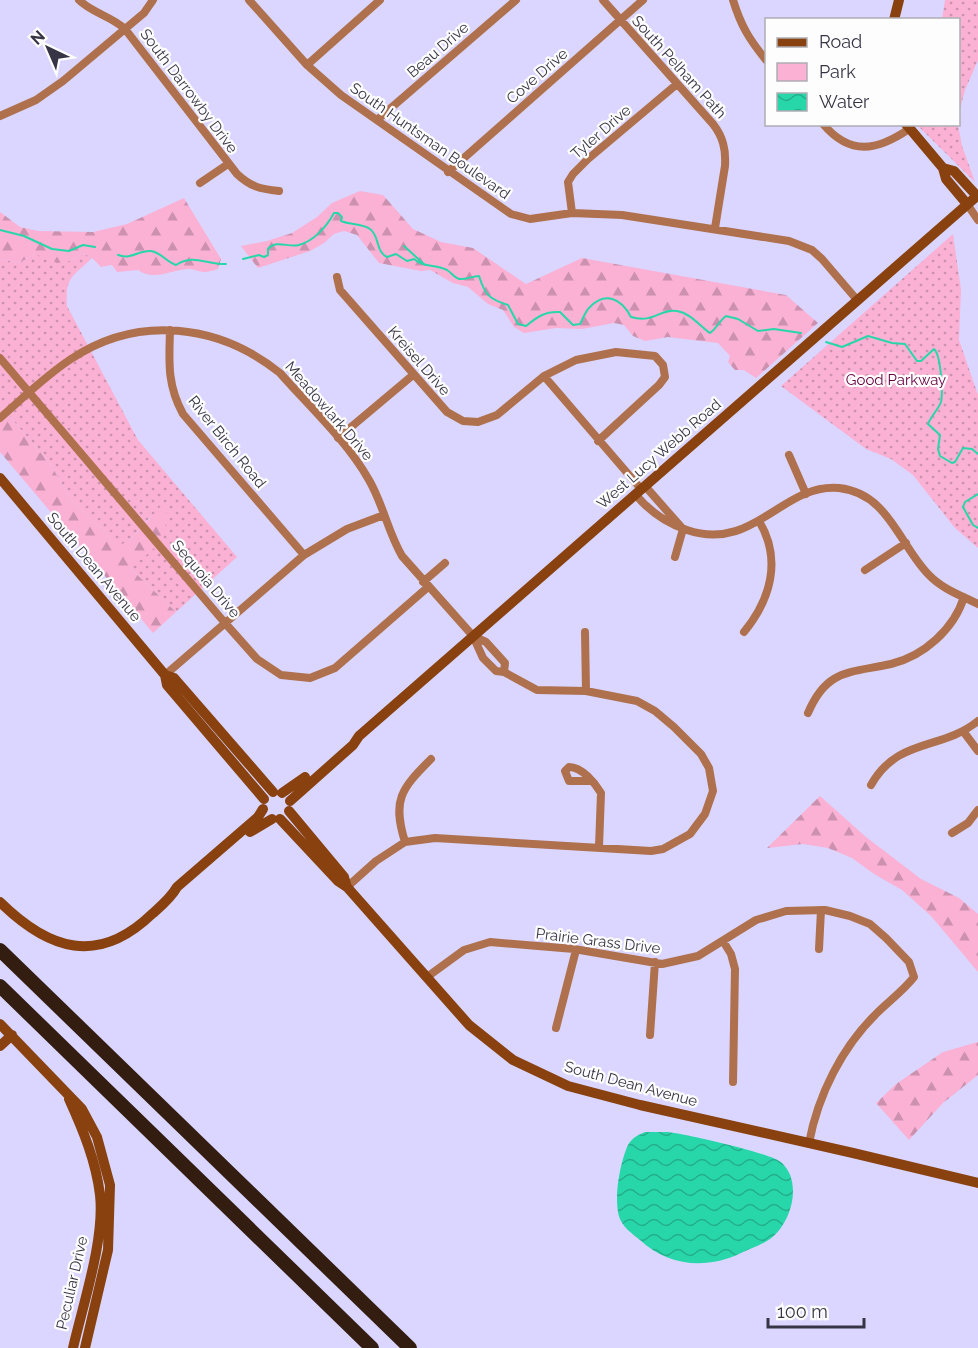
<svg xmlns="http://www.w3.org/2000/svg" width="978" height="1348" viewBox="0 0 978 1348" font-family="Raleway,sans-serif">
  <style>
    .green { fill: url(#green-dots) }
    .forest { fill: url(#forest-firs) }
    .water { fill: url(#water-waves) }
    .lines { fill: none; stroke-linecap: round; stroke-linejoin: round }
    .stream { stroke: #28d7a9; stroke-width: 2 }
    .street { stroke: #af704d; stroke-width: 8 }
    .secondary { stroke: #88410f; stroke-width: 10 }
    .highway { stroke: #331c10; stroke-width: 14 }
    .labels { text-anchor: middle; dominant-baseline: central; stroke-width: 4.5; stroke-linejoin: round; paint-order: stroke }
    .street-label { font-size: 15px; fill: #373545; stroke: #fdfdfd }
    .park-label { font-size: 15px; fill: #670042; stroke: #fdfdfd }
  </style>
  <defs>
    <pattern id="green-dots" width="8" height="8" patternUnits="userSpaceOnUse" patternTransform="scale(1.5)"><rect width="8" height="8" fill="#fab1d4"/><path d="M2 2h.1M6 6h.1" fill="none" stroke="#cb91ae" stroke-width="1.8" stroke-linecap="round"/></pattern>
    <pattern id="forest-firs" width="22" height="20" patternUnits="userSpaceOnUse" patternTransform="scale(1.5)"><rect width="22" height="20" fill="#fab1d4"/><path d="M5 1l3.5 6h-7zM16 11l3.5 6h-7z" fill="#cb91ae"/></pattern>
    <pattern id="water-waves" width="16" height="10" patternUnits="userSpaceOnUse" patternTransform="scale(1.5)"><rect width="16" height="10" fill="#28d7a9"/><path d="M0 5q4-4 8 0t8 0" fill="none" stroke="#23af8b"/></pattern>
  </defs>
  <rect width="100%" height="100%" fill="#dad6ff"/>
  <path class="green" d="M945 0H978V60L965 90 959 113 958 20 942 19Z
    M917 125H958L962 146 975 182Z
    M953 234 961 290 959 340 978 395V548L955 528 913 475 891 459 866 449 781 386Z
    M83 253 92 258C73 277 65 276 67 306L138 440 237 557 176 612 130 568 151 516 131 539 117 548 104 531 71 500 51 465 0 405V259L19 263 35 254 71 261Z"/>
  <path class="forest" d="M360 191 383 195 413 229 441 242 473 248 526 284 582 258 786 295 818 323 756 378 744 370H735L728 362 730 356 718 343 668 337 645 341 633 336 624 325 614 323 582 329 556 328 524 333 514 327 503 310 488 304 468 287 453 283 430 270 421 271 379 263 357 235 344 231 334 234 324 243 310 251 258 268 241 246 267 241 292 233 317 217 332 203Z
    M184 198 221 259 218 269C214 270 208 272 204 272 199 272 194 269 190 269 171 269 155 282 138 270L117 272 112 265 101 267 92 258 83 253 71 261 57 263 35 254 19 263 0 259V212L20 227 38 231 93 232 127 224Z
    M0 405 51 465 71 500 104 531 117 547 131 539 160 507 165 506C172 530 154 555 133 563L130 568 176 612 153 633 0 452Z
    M820 796 866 837 921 879 959 898 978 914V972L931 916 902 890 874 874 852 858 828 848 803 844 767 848Z
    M978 1042V1075L943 1103 909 1140 876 1103 896 1084 943 1052Z"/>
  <path class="water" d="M645 1132C653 1132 661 1132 668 1132 685 1134 772 1153 782 1163 803 1183 791 1224 770 1239 761 1245 750 1249 741 1253 706 1270 668 1266 640 1240 633 1234 625 1229 621 1221 612 1204 620 1162 628 1145 632 1138 638 1135 645 1132Z"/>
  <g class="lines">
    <path class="stream" d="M0 230 24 236 52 249 69 251 83 245 95 247
      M404 246 425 265
      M118 255C132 260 138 250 151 251 160 252 167 262 176 265 193 253 207 265 226 264
      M243 259 259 255 264 257 268 255V249C277 239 288 248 299 245 314 241 327 226 334 213H338L342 217 341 221C350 225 362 223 370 229 380 236 375 251 387 257L396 254 407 261 414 259C424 268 436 264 447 270 452 273 453 277 459 279 466 280 472 276 479 276 485 295 489 299 508 305L518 324 526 326C537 317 545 311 560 312L573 325 580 324C583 319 585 312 589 308 605 291 621 298 631 317 653 324 661 308 677 311 690 313 700 326 710 333 717 328 719 321 726 316L738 319 758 331 774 329 801 333
      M826 342 842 347 868 336 892 343 905 344 917 361H921L934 349C941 355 943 393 941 402 938 410 931 416 928 424L940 435 938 449 940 456 952 463 955 462 963 448 972 449 978 454
      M978 494 965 502 963 507 973 525 978 528"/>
    <path class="street" d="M79 0C92 13 111 16 125 29L237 174C251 187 260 189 279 191
      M249 0 307 65 341 95 511 214 530 219 572 213 622 215 789 241 812 250 822 259 858 301
      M603 0 713 124C723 137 726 149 725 166L715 228
      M733 0C741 26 749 39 766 60
      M307 65 380 0
      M0 116 36 100 63 81 144 13 153 0
      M377 120 516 0
      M823 124C850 156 877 151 909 129
      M448 172 643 0
      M200 183 228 164
      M967 204 978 220
      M572 213 568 182 573 174 588 159 677 84
      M337 277 340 290 447 412 463 421 478 422 497 415 544 376 576 360 616 352 655 356 663 365 665 377 659 385 598 441
      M170 330C169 362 167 385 183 414L304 555
      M0 358 225 623 257 659 281 675 310 678 335 668 428 587
      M544 376 641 489
      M0 418C23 398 45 376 71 359 138 314 219 324 280 373 309 406 347 441 369 480 383 504 388 532 402 556L473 636 483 658 496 671 504 672 537 690 586 691 637 701 655 711 674 727 701 754 709 768 713 791 705 814 690 834 663 849 651 851 435 838 405 842 376 861 347 887
      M338 438 413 375
      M789 455 806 494
      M645 486 682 528
      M635 494C649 511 666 523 687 530 754 553 782 483 839 488 888 493 899 544 928 574 942 589 960 595 978 604
      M675 557 683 529
      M865 570 906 543
      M423 582 445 563
      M585 632 586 691
      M744 632C771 599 782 559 759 521
      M473 636 486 642 505 663 504 672
      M165 675 304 555 347 529 384 515
      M808 713C827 668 851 673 891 664 924 656 954 629 964 597
      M963 731 978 751
      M591 781H569L565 771 569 767C582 767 595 783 601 793L599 847
      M871 785C898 737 941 751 978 721
      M952 833 968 823 978 810
      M405 842C392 800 401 789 431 759
      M723 941 731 954 735 969 733 1082
      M819 949 821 910
      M427 977 464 950 490 942 574 949 662 964 698 956 756 920 786 911 825 910 850 916 870 924 886 938 909 962 914 977C903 991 889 1001 877 1013 842 1047 818 1095 809 1143
      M556 1028 576 950
      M650 1035 655 962"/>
    <path class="secondary" d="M894 20 899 0
      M906 124 943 168 946 179 967 204
      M943 168 954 171 977 196
      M0 478 165 675 174 678 273 792
      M165 675 167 685 264 799
      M282 793 305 777
      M290 801 353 745 359 736 978 195
      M289 811 344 877 346 884
      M280 819 338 881 347 887 469 1025 513 1060 568 1086 640 1105 853 1153 978 1183
      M250 832 272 819
      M0 902C49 950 98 966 152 914 161 906 171 898 177 887L258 817 263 809
      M0 1024 82 1109 97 1137 110 1185 108 1250 85 1348
      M0 1046 12 1035
      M69 1099C83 1130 96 1161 100 1195 105 1239 83 1304 73 1348"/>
    <path class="highway" d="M0 950 410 1348
      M0 986 372 1348"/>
  </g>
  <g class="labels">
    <g class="street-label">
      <text transform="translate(438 50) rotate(-41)">Beau Drive</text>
      <text transform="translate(679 67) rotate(48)">South Pelham Path</text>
      <text transform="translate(537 76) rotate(-41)">Cove Drive</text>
      <text transform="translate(189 91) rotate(53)">South Darrowby Drive</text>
      <text transform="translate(601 132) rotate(-41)">Tyler Drive</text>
      <text transform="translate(430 141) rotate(35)">South Huntsman Boulevard</text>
      <text transform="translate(419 361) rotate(49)">Kreisel Drive</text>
      <text transform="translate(329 411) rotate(49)">Meadowlark Drive</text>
      <text transform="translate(227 442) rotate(51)">River Birch Road</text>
      <text transform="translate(659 454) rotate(-41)">West Lucy Webb Road</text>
      <text transform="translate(94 567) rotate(50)">South Dean Avenue</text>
      <text transform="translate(206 579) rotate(50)">Sequoia Drive</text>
      <text transform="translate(598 941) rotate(7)">Prairie Grass Drive</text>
      <text transform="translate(631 1084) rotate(15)">South Dean Avenue</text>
      <text transform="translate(72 1283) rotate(-77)">Peculiar Drive</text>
    </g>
    <g class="park-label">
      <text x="896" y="380">Good Parkway</text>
    </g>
  </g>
  <rect x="765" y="18" width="195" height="108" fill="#fdfdfd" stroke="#aeadb3" stroke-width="1.5"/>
  <rect x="777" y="38" width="30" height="9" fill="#88410f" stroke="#aeadb3" stroke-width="1.5"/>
  <text x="819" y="48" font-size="18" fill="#373545">Road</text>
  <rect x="777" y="63" width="30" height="18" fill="#fab1d4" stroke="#aeadb3" stroke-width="1.5"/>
  <text x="819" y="78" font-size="18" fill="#373545">Park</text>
  <rect x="777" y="93" width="30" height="18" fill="url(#water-waves)" stroke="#aeadb3" stroke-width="1.5"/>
  <text x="819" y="108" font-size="18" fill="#373545">Water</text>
  <g transform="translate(48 48) rotate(316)" stroke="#fdfdfd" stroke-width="4.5" paint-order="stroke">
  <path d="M0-4.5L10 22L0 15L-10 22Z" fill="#373545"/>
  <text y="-9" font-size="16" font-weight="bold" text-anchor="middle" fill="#373545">N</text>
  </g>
  <path d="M768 1318v9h96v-9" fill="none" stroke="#373545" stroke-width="3"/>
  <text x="777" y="1318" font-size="18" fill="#373545" stroke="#fdfdfd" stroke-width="4.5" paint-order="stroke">100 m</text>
</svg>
